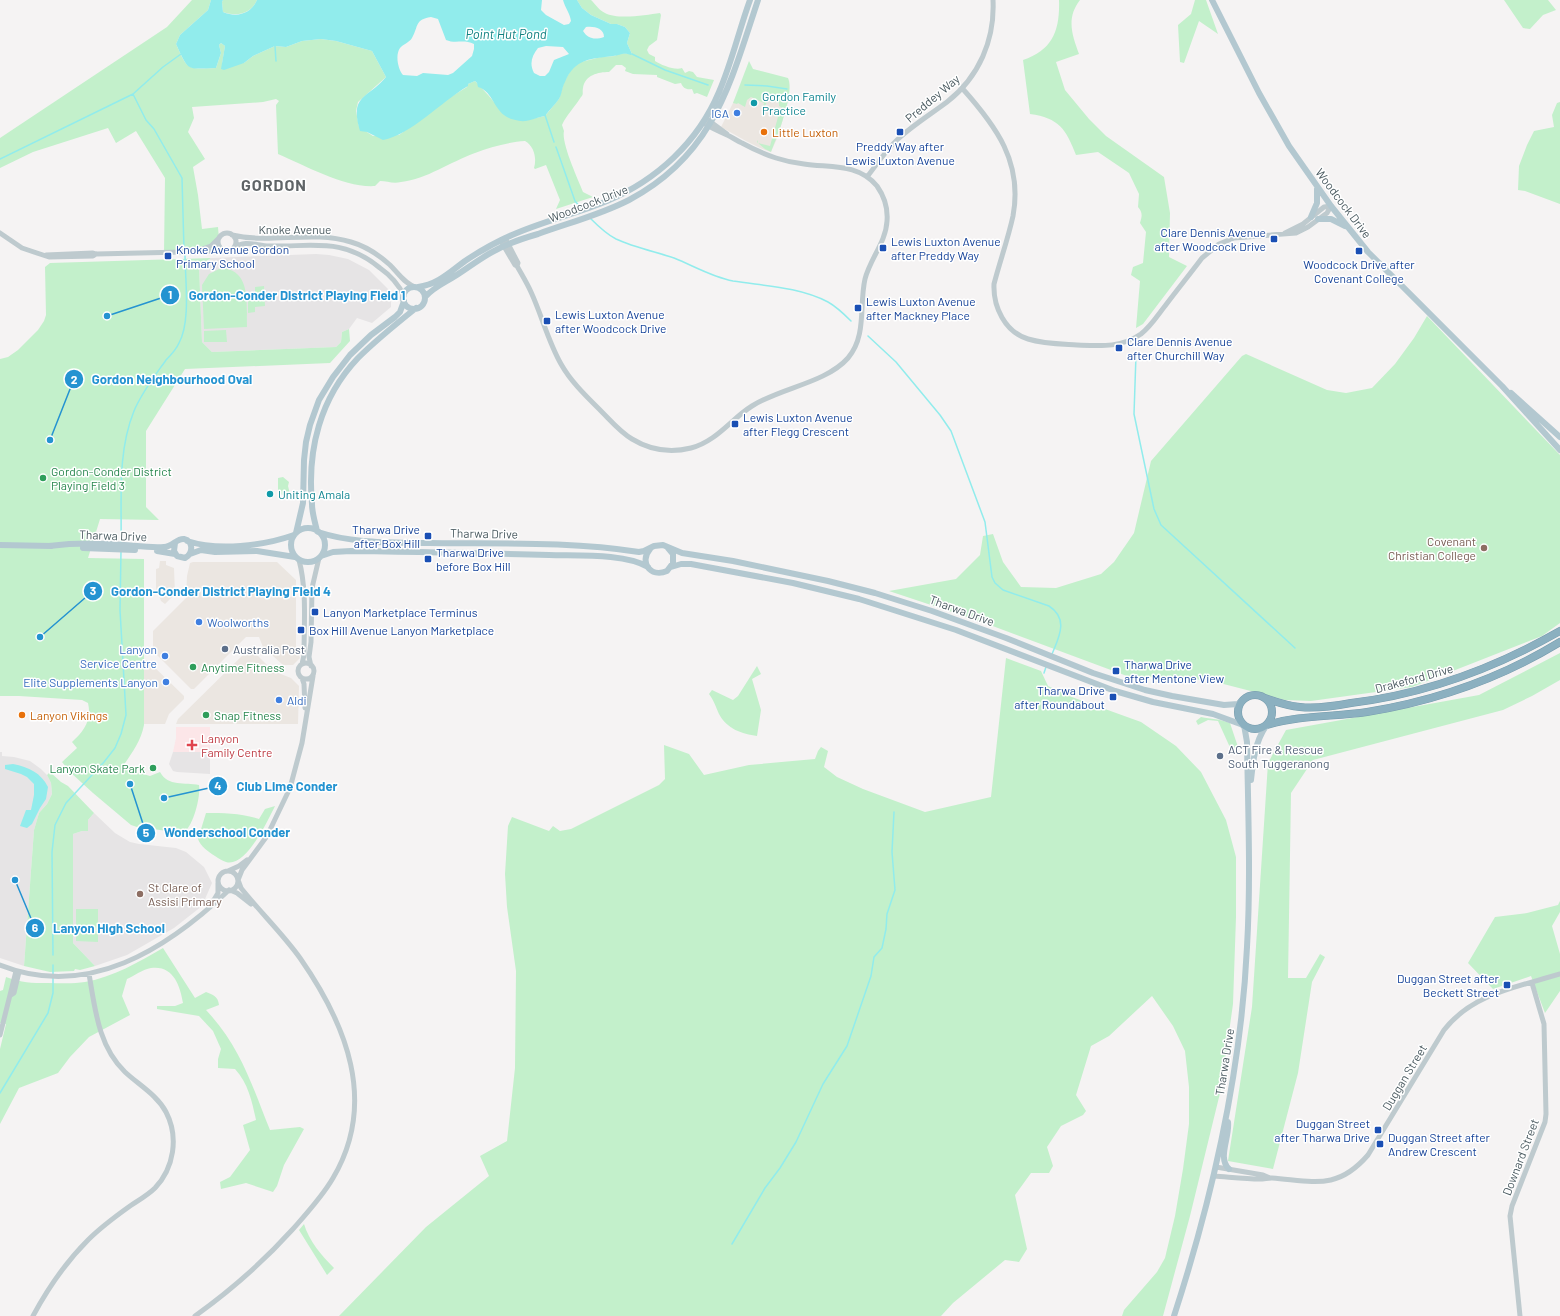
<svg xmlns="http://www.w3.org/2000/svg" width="1560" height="1316" viewBox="0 0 1560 1316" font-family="Barlow,sans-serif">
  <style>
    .commercial { fill: #ebe6e1 }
    .education { fill: #e6e4e5 }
    .medical { fill: #fce6e8 }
    .green { fill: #c3f0cb }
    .water { fill: #91ecec; fill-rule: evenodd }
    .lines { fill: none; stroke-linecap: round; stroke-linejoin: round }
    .stream { stroke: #91ecec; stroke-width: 1.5 }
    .highway-casing { stroke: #769bac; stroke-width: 8 }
    .minor { stroke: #becace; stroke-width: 5 }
    .major { stroke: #b3c8d0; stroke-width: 6 }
    .highway { stroke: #8bb0c0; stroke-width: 7 }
    .culture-dot { fill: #0f9aa8; stroke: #fff; stroke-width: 1.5 }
    .shop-dot { fill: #3f7fe0; stroke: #fff; stroke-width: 1.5 }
    .food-dot { fill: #e8710a; stroke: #fff; stroke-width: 1.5 }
    .transit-dot { fill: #1a4fb4; stroke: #fff; stroke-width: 1.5 }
    .leisure-dot { fill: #2e9e5b; stroke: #fff; stroke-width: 1.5 }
    .education-dot { fill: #8d6e63; stroke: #fff; stroke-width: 1.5 }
    .service-dot { fill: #5c6f8a; stroke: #fff; stroke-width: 1.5 }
    .health-dot { fill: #e0444e; stroke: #fff; stroke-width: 1.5 }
    .labels { text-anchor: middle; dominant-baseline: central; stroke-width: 3; stroke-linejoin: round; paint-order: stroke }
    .culture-label { font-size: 12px; fill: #0d838f; stroke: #fff; text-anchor: start }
    .street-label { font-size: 12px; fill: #4a5a60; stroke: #fff }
    .shop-label { font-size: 12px; fill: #366cbe; stroke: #fff; text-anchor: end }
    .food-label { font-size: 12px; fill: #c56008; stroke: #fff; text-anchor: start }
    .transit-label { font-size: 12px; fill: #164399; stroke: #fff; text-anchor: start }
    .leisure-label { font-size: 12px; fill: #27864d; stroke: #fff; text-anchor: start }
    .education-label { font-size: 12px; fill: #785e54; stroke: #fff; text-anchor: end }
    .service-label { font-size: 12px; fill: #4e5e75; stroke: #fff; text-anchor: start }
    .health-label { font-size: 12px; fill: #be3a42; stroke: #fff; text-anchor: start }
    .water-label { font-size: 13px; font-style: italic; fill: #0f8080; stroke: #fff }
    .district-label { font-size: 16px; font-weight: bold; letter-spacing: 1px; fill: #5f6467; stroke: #fff }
    .leader { fill: none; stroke: #2493d1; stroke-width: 1.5 }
    .callout-dot { fill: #2493d1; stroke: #fff; stroke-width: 1.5 }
    .mark-label { font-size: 12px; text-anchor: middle; font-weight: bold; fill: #fff }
    .callout-label { font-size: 13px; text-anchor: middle; font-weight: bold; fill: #2493d1; stroke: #fff; stroke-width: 3; stroke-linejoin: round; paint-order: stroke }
  </style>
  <rect width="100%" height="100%" fill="#f5f3f3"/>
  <path class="commercial" d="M754 91 788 99 779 134 771 152 760 148 746 141 721 127 735 99Z
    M160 561H166V565L174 568 175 594 165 604 161 601 156 588V569L159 568Z
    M193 562H277L296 580V648L300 658 293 665H283L263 647 259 637H246L194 689H191L153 651V631L186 598 187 576 190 563Z
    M253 651 273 671 291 678 299 686 298 724H176L178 719 246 652Z
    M144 660H147L184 696V699L169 714 165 724H144Z"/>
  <path class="education" d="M316 254 329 255 348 259 369 270 391 292V307L372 323 357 318 349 329 342 332 341 342 336 347 212 352 202 342 199 266 211 258Z
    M0 752H2V756L14 757 30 761 41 769 47 775 51 783 52 794 47 804 39 813 34 830 24 966 0 958Z
    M173 752H210V774L177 772 173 771 169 764Z
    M94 813 115 833 130 842 139 844 176 848 186 852 204 867 212 883 202 906 174 928 127 955 95 966 73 943V834L82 831 88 820Z"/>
  <path class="medical" d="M176 727H210V752H173L176 738Z"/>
  <path class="green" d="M192 0H211L208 10 180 35 176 44C188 71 187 69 216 68L221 53 219 45 221 43 225 46 222 64 244 63 253 56 275 46 286 47 302 41 321 39 336 41 372 51 386 77 358 102 356 111 359 127 373 136 399 135 449 98 467 87 468 84 475 81 489 96 494 102 531 119 545 116 559 99 564 82 573 66 581 62 601 57 615 56 619 53 632 54 627 43 630 33 625 27 617 24H611L591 15 582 8 577 0H591C596 5 599 10 605 13 618 20 646 15 660 13L661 15 657 40 649 46 647 50 649 54 655 57V61C661 65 676 71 682 68L685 73 689 71 693 72 697 77 714 80 707 97 697 93 694 94 692 89C686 90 683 88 681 83L675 84 657 77V75L633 74 625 71 626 68 622 65H616L609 72C598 72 585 75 583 88 582 92 584 94 581 97 575 107 567 114 562 125L564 131C561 143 578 179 583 192L593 197 556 209 560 200 546 165 535 169 534 168C537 158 534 146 525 141 509 142 490 147 475 153 450 162 427 179 401 182 393 184 387 181 380 181L375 186C345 188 306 166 278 154L276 105 279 101 276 99 263 102 192 107 194 118 188 132 205 159 193 167 198 195 202 229 218 227 220 251 164 253 165 178 136 131 116 143 108 128 33 152 0 168V138L167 27Z
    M223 0H257C251 14 237 17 223 12L222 2Z
    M1059 0H1080C1066 18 1072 35 1079 54L1056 62 1065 90 1089 119 1106 136 1164 177 1170 213 1169 257 1187 266 1143 324 1136 328 1140 281 1131 275 1133 267 1143 263 1146 232 1140 223C1142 216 1143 213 1138 207L1139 194 1129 173 1098 152 1076 155C1066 129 1059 118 1030 114L1023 60C1053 50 1060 30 1059 0Z
    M1195 0H1206L1218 34 1199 21 1184 63 1180 62 1178 25 1191 14Z
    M1504 0H1548L1556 10 1543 15 1530 29 1523 28Z
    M749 61 753 69 788 78C795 93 777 137 771 152L765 149 757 142 758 140V143L770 146 778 117 767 113 779 114 782 110 781 107 779 106V103L768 99 763 111H762L764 103 751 97 747 100 745 107 738 103 737 104 733 103Z
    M1560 102V204L1525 191 1518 190 1519 166 1527 145 1534 131 1554 127 1552 115 1557 103Z
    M211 258 199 266 202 342 212 352 336 347 341 342 342 332 349 329 350 341 330 363 185 369 146 431V507L159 520 100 519 88 558 144 559V725C141 741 132 753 123 766L126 769 150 776 160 772C168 787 185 782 199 785 201 796 193 828 183 833L137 827 131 825 93 793 70 772 62 762 77 748 72 742C84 731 92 720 88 703L82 700 19 696H0V359L8 357 18 350 38 330 44 321 46 315 45 267 50 263Z
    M221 268C252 270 246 304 247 327L204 329 202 285 209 274Z
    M264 286 265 306 255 307V312L248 313V300L255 299V287Z
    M1427 316 1560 455V623L1542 636 1412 687 1311 701 1285 700 1208 680 1127 676 982 622 889 591 956 579 980 555 983 536 993 534 1003 562 1021 587 1056 588 1101 574 1114 562 1134 533 1151 461 1242 356 1246 354 1327 390 1346 393 1372 388 1395 364 1414 338Z
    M226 330 227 342H204V331Z
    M283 477 289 482 288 486 290 494 282 495 278 491V478Z
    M1560 653V680L1532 696 1503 710 1313 760 1291 793 1288 978H1306L1320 954 1325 957 1312 982 1298 1073 1273 1169 1228 1161 1252 1007 1268 763 1286 730 1479 695Z
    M1006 658 1041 671 1048 686 1069 696 1141 722 1176 746 1201 772 1226 820 1236 857V917L1233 1004 1221 1089 1190 1216 1163 1316H1122L1124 1310 1157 1272 1165 1258 1175 1216 1183 1169 1189 1124V1087L1185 1051 1173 1026 1152 996 1109 1036 1091 1046 1076 1095 1086 1111 1083 1115 1061 1126 1047 1147 1053 1166 1049 1173H1031L1015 1195 1027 1249 1019 1262 1005 1260 953 1303 941 1316H339L426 1227 489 1176 480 1156 507 1141 515 1068 516 971 507 907 505 874 508 826 512 817 549 831 553 826 560 831 571 829 659 785 665 779 664 745 689 754 704 775 749 765 815 759 818 751 821 747 828 751 824 767 837 777 863 789 925 812 991 797Z
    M757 666 761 674 752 679 761 710 757 736C742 734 727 729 719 714 716 707 714 701 709 694L712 690 733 700 738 696Z
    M1201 717C1211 719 1220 719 1230 723L1238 747 1237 751 1236 748H1234L1236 752 1233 754 1218 721 1208 720 1198 725 1196 721Z
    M50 772 61 782 68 786 94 813 88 820V831H82L73 834V943L95 966 80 970 75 969 74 971 50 972 24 966 34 830 39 813 47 804 52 794 51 783 47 775Z
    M275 806C268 820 246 868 226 862 223 861 218 858 215 856 209 852 200 846 198 839L206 813C224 813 241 813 259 819L265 809Z
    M1560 901V912L1552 926 1560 954V991L1545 1013 1531 976 1493 989 1468 963 1495 917 1527 913 1558 905Z
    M76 909H98V930H76Z
    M76 931H98V942L76 941Z
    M163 948 195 998 206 992C213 995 218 996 219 1005L206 1010C240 1046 252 1085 270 1130L300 1127 304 1129 284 1165 277 1186 273 1192 246 1183 221 1189 220 1182 230 1177 250 1150 243 1125 256 1120C252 1101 248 1083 235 1069L218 1068V1059L221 1049 213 1031 199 1016 157 1009V1006H175L183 1003C180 985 173 965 151 968 143 969 134 976 127 979L122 996 130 1015 89 1037 70 1057 58 1073 19 1088 0 1124V1049L6 1024 0 1023V991L3 990 6 977C23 983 30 983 48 983 60 983 73 984 85 982 113 977 139 962 163 948Z
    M304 1224C309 1241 322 1256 334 1268L327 1275 299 1230Z"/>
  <path class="water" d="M211 0H223L222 2 223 12C237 18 251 14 257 0H542L541 10 546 15 564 25 569 24 571 21C570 13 565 8 563 0H577L582 8 591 15 611 24H617L625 27 630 33 627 43 632 54 631 55C623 52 621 55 613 56 591 59 575 58 565 82 562 87 562 94 559 99 555 105 549 110 545 116 537 117 529 122 520 121 492 118 497 93 478 87L477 83 475 81 468 84V86C442 101 411 135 383 140L367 132 360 131C349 94 368 99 386 77L372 51 336 41 321 39 302 41 286 47 275 46 253 56 244 63 224 70 221 69 225 46 221 43 219 45 221 53 216 68C186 69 189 72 176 44L180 35 208 10ZM431 17 438 19 446 40C455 44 464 39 474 44V49L472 56 453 73 448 75 423 73 417 76 403 75C398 69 395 55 400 48 403 44 409 43 412 38 419 26 414 20 431 17ZM586 27C594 26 604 28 604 37 595 40 588 39 583 31ZM546 46 563 47 569 54 554 60 549 72 545 76H540L534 73C529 63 532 56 538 48Z
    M13 764C29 767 41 773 48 787L46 799 40 808 32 824 27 828 20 826 26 810H31L34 795V784L27 777 21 774 5 769V765Z"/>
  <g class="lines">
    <path class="stream" d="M275 46 276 61
      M181 54 163 67 133 94 146 120 154 129 182 178 184 250
      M632 54 665 70 708 85
      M745 85 767 86 787 89
      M545 115 554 142
      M556 147 575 201 581 208
      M0 159 133 94
      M590 218C598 226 606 234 616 239 633 247 656 252 674 258 694 266 712 277 733 281 765 286 799 287 828 302 837 307 844 314 851 321
      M868 336 896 362 940 415 951 431 985 522 992 577 995 583 1003 590 1049 606C1069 619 1059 637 1052 654
      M1136 355 1134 414 1154 509 1161 525 1295 648
      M121 543C122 499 117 453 134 411 142 392 154 377 166 360 171 355 176 350 179 343 191 321 185 279 185 254
      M1044 673 1046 667
      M53 955 52 852 55 825 66 803 104 762 115 748 121 734 126 715 120 610 121 551
      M0 1093 48 1013 53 993V965
      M732 1244 765 1188 780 1168 796 1142 823 1084 847 1046 871 976 874 957 882 948 886 929 887 914 895 890 892 852 894 812"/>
    <g class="highway-casing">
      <path id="highway" d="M1238 712a17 17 0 1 1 34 0a17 17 0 1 1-34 0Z
        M1265 698C1276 702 1288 706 1300 707 1317 709 1335 706 1351 703 1426 694 1495 668 1560 631
        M1267 725C1299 715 1334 717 1367 712 1435 701 1501 678 1560 642"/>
    </g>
    <path class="minor" d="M962 88C996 126 1023 162 1013 216 1008 239 1000 261 994 284 993 307 1005 332 1028 339 1044 344 1061 344 1077 345 1100 346 1121 348 1141 334 1151 326 1157 316 1165 306 1177 290 1190 274 1202 258L1219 244 1234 238 1296 233 1308 227 1327 213 1331 206 1324 207 1303 224 1285 233
      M708 120 727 134
      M867 177C877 164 886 150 898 139 913 125 931 114 947 102 979 77 995 40 993 0
      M0 233 22 248 49 257 93 256 96 254
      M218 242a9 9 0 1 1 18 0a9 9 0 1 1-18 0Z
      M232 235C271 244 312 230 351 242 365 246 379 255 390 265 398 273 404 283 415 287
      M505 238 518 263 517 266
      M502 243 515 265 517 266C522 275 527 283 531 292 542 316 548 341 561 364 571 382 587 397 601 411 611 421 620 432 632 439 650 450 671 453 691 448 717 441 731 419 752 406 780 388 826 383 848 358 867 336 859 305 865 279 870 259 886 242 887 221 888 209 884 196 877 186 858 163 830 168 804 164 795 163 785 161 776 158 764 154 753 149 742 143 737 141 732 137 727 135 720 132 713 129 705 124
      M234 248C245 239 257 246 269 246 313 247 343 237 380 268 390 275 399 285 404 296
      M199 250 211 246 219 238
      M46 255 93 253 96 254 227 251
      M299 560C307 590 304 623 304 655L302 664
      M298 671a8 8 0 1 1 16 0a8 8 0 1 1-16 0Z
      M311 666 309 657 311 642 312 588 319 558
      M302 678 304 684 305 708
      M228 871 239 866 247 860
      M218 881a10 10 0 1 1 20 0a10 10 0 1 1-20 0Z
      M238 880 242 870 267 836 290 788 302 743 313 676
      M230 890 237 893 251 904
      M212 903 218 893V883
      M0 965C88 1000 167 949 229 890
      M11 995 14 993 19 972
      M0 1035 16 971
      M1216 1167 1263 1175 1270 1178
      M1214 1176C1229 1177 1245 1179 1260 1179 1264 1179 1268 1178 1272 1178 1313 1181 1337 1191 1368 1155L1444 1030C1473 993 1518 987 1560 974
      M33 1316C48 1288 65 1263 88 1240 101 1227 116 1216 130 1206 139 1200 148 1195 155 1188 174 1168 179 1137 166 1112 157 1095 139 1085 125 1072 98 1046 95 1008 89 974
      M195 1316C230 1291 263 1262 292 1230 307 1213 322 1197 333 1178 378 1102 346 1024 300 958 282 933 260 912 241 888L238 880
      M1520 1316 1510 1216 1512 1206 1545 1122 1546 1114 1544 1024 1532 983"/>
    <path class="major" d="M1212 0 1259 93 1289 146 1331 206 1368 252 1502 386 1560 450
      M1311 217 1317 203V189
      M1318 219H1331L1345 226
      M418 287C437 285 450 272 465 261 480 251 496 242 512 235 543 221 576 214 607 201 657 180 698 142 719 92 732 62 739 30 750 0
      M403 298a11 11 0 1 1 22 0a11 11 0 1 1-22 0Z
      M425 297C433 288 442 284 452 278 467 269 480 258 496 250 509 243 524 238 538 234 568 223 600 215 629 200 714 155 730 84 758 0
      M1511 393 1560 437
      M291 545a17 17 0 1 1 34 0a17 17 0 1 1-34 0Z
      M317 531C315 522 312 513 312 504 307 450 320 398 358 358 376 340 396 324 416 308
      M318 532C354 544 392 542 429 543 499 544 570 541 639 552L644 551 654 546 663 545 682 553 733 561 828 581 875 593 932 611 1006 638 1093 673 1145 690 1172 696 1224 705 1238 704 1244 699
      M296 533 303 503 304 460 306 442 310 425 319 400 333 377 350 355 371 335 395 317 400 312 404 301
      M187 541C218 551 263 546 294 535
      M0 545 52 546
      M49 546C73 543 100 543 124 545 137 546 151 548 164 547 172 547 177 538 184 539 194 541 193 554 185 558L177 556 174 551 175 543
      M83 548 135 550
      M650 549C639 562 650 578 667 571L673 563V554L668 548
      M157 551 175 554
      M190 554 201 550 215 552 257 551 295 557
      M321 556 333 552 351 551C417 552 483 553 549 555 576 556 625 553 648 567
      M671 567 681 564H691L793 583 859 599 956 630 1115 691 1153 702 1213 714 1243 725
      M1251 780C1253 761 1255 742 1266 726
      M1228 1122C1230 1137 1217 1158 1229 1169
      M1174 1316C1213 1196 1241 1073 1247 947 1251 879 1248 810 1247 742L1244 725"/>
    <use href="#highway" class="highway"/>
  </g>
  <g class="culture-dot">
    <circle cx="754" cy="103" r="4"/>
    <circle cx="270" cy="494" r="4"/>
  </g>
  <g class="shop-dot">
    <circle cx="737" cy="113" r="4"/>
    <circle cx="199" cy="622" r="4"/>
    <circle cx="165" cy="656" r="4"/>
    <circle cx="166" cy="682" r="4"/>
    <circle cx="279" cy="700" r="4"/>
  </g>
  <g class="food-dot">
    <circle cx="764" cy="132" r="4"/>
    <circle cx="22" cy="715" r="4"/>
  </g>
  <g class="transit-dot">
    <rect x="896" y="128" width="8" height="8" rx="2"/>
    <rect x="1270" y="235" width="8" height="8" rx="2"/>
    <rect x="879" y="244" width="8" height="8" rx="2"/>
    <rect x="1355" y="247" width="8" height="8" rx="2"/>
    <rect x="164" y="252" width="8" height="8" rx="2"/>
    <rect x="854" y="304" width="8" height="8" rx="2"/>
    <rect x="543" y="317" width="8" height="8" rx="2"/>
    <rect x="1115" y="344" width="8" height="8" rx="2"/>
    <rect x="731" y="420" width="8" height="8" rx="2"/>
    <rect x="424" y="532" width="8" height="8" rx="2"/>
    <rect x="424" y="555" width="8" height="8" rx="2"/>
    <rect x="311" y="608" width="8" height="8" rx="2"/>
    <rect x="297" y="626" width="8" height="8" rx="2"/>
    <rect x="1112" y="667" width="8" height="8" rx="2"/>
    <rect x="1109" y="693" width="8" height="8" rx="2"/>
    <rect x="1503" y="981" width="8" height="8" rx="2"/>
    <rect x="1374" y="1126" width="8" height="8" rx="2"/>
    <rect x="1376" y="1140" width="8" height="8" rx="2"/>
  </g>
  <g class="leisure-dot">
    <circle cx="43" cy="478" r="4"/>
    <circle cx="193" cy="667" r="4"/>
    <circle cx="206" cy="715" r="4"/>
    <circle cx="153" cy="768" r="4"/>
  </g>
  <g class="education-dot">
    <circle cx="1484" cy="548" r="4"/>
    <circle cx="140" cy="894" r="4"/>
  </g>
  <g class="service-dot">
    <circle cx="225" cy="649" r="4"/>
    <circle cx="1220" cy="756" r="4"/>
  </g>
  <path class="health-dot" d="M190 739h4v4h4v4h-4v4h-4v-4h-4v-4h4z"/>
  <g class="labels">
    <g class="culture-label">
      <text x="762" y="96">Gordon Family<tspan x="762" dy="14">Practice</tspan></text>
      <text x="278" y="494">Uniting Amala</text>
    </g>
    <g class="street-label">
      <text transform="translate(932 98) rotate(-40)">Preddey Way</text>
      <text transform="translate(588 203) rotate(-21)">Woodcock Drive</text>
      <text transform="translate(1344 203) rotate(53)">Woodcock Drive</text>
      <text x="295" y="229">Knoke Avenue</text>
      <text transform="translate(484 533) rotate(1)">Tharwa Drive</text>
      <text transform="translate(113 535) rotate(2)">Tharwa Drive</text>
      <text transform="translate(962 610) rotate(20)">Tharwa Drive</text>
      <text transform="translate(1414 678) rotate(-15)">Drakeford Drive</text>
      <text transform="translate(1224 1062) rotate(-81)">Tharwa Drive</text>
      <text transform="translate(1404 1077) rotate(-59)">Duggan Street</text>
      <text transform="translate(1520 1157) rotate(-69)">Downard Street</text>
    </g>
    <g class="shop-label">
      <text x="729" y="113">IGA</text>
      <text x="207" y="622" text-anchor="start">Woolworths</text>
      <text x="157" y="649">Lanyon<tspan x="157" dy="14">Service Centre</tspan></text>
      <text x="158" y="682">Elite Supplements Lanyon</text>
      <text x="287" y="700" text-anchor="start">Aldi</text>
    </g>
    <g class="food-label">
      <text x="772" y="132">Little Luxton</text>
      <text x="30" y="715">Lanyon Vikings</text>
    </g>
    <g class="transit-label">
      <text x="900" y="146" text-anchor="middle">Preddy Way after<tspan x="900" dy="14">Lewis Luxton Avenue</tspan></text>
      <text x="1266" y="232" text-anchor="end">Clare Dennis Avenue<tspan x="1266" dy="14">after Woodcock Drive</tspan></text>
      <text x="891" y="241">Lewis Luxton Avenue<tspan x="891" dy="14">after Preddy Way</tspan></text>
      <text x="176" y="249">Knoke Avenue Gordon<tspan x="176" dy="14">Primary School</tspan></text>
      <text x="1359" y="264" text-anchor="middle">Woodcock Drive after<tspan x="1359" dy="14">Covenant College</tspan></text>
      <text x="866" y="301">Lewis Luxton Avenue<tspan x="866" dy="14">after Mackney Place</tspan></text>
      <text x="555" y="314">Lewis Luxton Avenue<tspan x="555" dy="14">after Woodcock Drive</tspan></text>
      <text x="1127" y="341">Clare Dennis Avenue<tspan x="1127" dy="14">after Churchill Way</tspan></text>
      <text x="743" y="417">Lewis Luxton Avenue<tspan x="743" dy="14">after Flegg Crescent</tspan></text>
      <text x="420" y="529" text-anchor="end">Tharwa Drive<tspan x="420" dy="14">after Box Hill</tspan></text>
      <text x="436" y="552">Tharwa Drive<tspan x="436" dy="14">before Box Hill</tspan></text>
      <text x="323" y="612">Lanyon Marketplace Terminus</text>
      <text x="309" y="630">Box Hill Avenue Lanyon Marketplace</text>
      <text x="1124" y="664">Tharwa Drive<tspan x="1124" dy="14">after Mentone View</tspan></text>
      <text x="1105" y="690" text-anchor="end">Tharwa Drive<tspan x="1105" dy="14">after Roundabout</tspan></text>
      <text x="1499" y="978" text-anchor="end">Duggan Street after<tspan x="1499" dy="14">Beckett Street</tspan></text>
      <text x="1370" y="1123" text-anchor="end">Duggan Street<tspan x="1370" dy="14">after Tharwa Drive</tspan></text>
      <text x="1388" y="1137">Duggan Street after<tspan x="1388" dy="14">Andrew Crescent</tspan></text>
    </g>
    <g class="leisure-label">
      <text x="51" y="471">Gordon-Conder District<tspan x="51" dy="14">Playing Field 3</tspan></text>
      <text x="201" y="667">Anytime Fitness</text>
      <text x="214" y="715">Snap Fitness</text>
      <text x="145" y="768" text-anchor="end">Lanyon Skate Park</text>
    </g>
    <g class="education-label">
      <text x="1476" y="541">Covenant<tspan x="1476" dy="14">Christian College</tspan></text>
      <text x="148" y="887" text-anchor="start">St Clare of<tspan x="148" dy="14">Assisi Primary</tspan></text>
    </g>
    <g class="service-label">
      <text x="233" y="649">Australia Post</text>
      <text x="1228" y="749">ACT Fire &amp; Rescue<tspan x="1228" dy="14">South Tuggeranong</tspan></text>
    </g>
    <g class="health-label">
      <text x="201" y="738">Lanyon<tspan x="201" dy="14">Family Centre</tspan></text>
    </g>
    <g class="water-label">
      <text x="506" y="34">Point Hut Pond</text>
    </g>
    <g class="district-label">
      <text x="274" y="184">GORDON</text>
    </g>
  </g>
  <path class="leader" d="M107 316L170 295M50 440L74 379M40 637L93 591M164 798L218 786M130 784L146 833M15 880L35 928"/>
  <g class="callout-dot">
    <circle cx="107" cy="316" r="4"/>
    <circle cx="50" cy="440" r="4"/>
    <circle cx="40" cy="637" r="4"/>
    <circle cx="164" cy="798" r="4"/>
    <circle cx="130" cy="784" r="4"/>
    <circle cx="15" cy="880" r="4"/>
    <circle cx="170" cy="295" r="10"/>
    <circle cx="74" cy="379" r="10"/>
    <circle cx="93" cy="591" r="10"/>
    <circle cx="218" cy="786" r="10"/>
    <circle cx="146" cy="833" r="10"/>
    <circle cx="35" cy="928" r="10"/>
  </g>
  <g class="mark-label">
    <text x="170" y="299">1</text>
    <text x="74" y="384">2</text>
    <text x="93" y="595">3</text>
    <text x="218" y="790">4</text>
    <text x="146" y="837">5</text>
    <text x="35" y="932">6</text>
  </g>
  <g class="callout-label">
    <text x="297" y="300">Gordon-Conder District Playing Field 1</text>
    <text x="172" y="384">Gordon Neighbourhood Oval</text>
    <text x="221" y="596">Gordon-Conder District Playing Field 4</text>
    <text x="287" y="791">Club Lime Conder</text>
    <text x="227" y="837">Wonderschool Conder</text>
    <text x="109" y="933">Lanyon High School</text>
  </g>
</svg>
